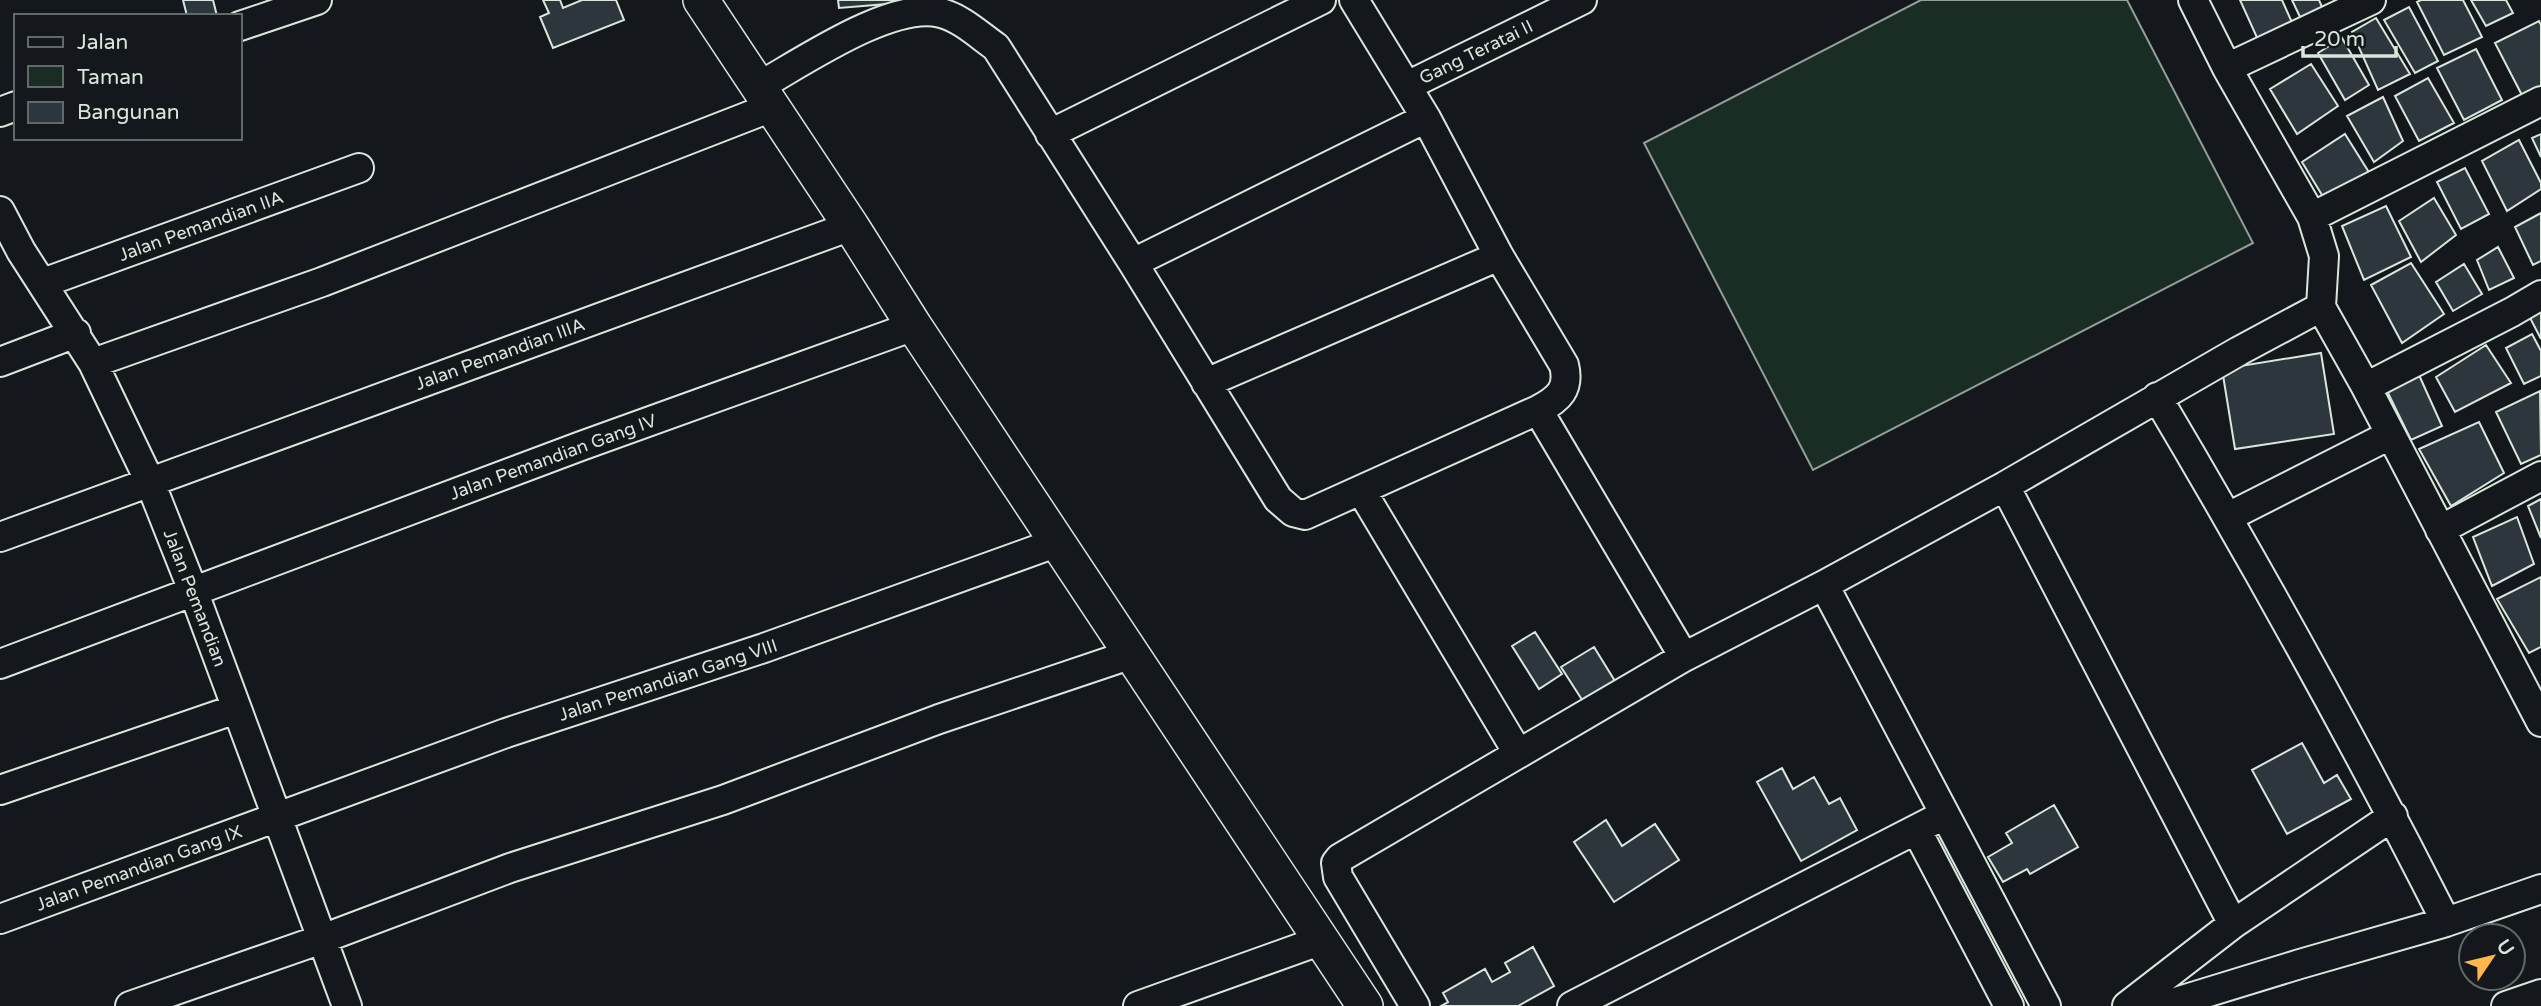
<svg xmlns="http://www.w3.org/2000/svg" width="2541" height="1006" viewBox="0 0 2541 1006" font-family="'Varela Round',sans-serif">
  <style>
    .green { fill: #1a2d24; stroke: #939e99; stroke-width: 2 }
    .building { fill: #2c363c; stroke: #d8e6dc; stroke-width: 2 }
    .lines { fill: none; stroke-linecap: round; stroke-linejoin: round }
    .minor-casing { stroke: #d8e6dc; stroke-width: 32 }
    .tertiary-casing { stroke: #d8e6dc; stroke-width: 38 }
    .minor { stroke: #14181c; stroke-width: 28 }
    .tertiary { stroke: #14181c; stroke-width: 35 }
    .labels { text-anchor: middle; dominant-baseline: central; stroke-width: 5; stroke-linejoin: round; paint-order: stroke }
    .street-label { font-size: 18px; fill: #d8e6dc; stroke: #14181c }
  </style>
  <rect width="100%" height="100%" fill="#14181c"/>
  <path class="green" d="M1921 0H2127L2253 243 1813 470 1644 143Z"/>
  <path class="building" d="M183 0H213L217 16H187Z
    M543 0H560L563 8 582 0H616L624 20 553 48 540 17 549 13Z
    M838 0H898L899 3 839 8Z
    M2240 0H2282L2294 27 2259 42Z
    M2292 0H2319L2322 7 2301 19Z
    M2421 0H2463L2482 37 2444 55 2417 2Z
    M2471 0H2506L2513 13 2486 26Z
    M2409 7 2438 61 2415 73 2384 20Z
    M2376 18 2410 74 2378 90 2352 32Z
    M2539 21 2541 25V91L2525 101 2495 43Z
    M2342 38 2369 85 2345 100 2318 53Z
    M2476 49 2502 100 2464 120 2437 68Z
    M2311 64 2338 106 2297 134 2270 89Z
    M2428 78 2454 123 2419 141 2395 96Z
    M2383 97 2403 141 2374 162 2347 116Z
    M2345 134 2370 174 2325 200 2302 162Z
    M2541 134V157L2532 138Z
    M2519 140 2541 183V189L2507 211 2482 161Z
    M2465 168 2489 214 2461 229 2437 182Z
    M2434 198 2456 235 2421 262 2399 221Z
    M2386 206 2411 257 2364 280 2342 226Z
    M2541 213V261L2533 265 2515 227Z
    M2498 247 2514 278 2489 290 2477 260Z
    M2411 263 2444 314 2402 343 2371 285Z
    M2464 264 2482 294 2453 311 2436 282Z
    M2541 307V339L2528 314Z
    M2532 334 2541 351V376L2524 384 2506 348Z
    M2486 345 2511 383 2455 412 2436 377Z
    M2321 353 2334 434 2235 449 2222 369Z
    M2419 375 2442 426 2411 440 2387 391Z
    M2540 391 2541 455 2521 464 2496 412Z
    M2479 422 2504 473 2451 506 2419 449Z
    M2541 499V538L2528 506Z
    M2517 517 2534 564 2492 586 2473 537Z
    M2541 577V647L2529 653 2497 599Z
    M1535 632 1562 674 1539 689 1512 646Z
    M1594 647 1618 686 1586 706 1561 667Z
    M2302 743 2324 783 2337 775 2351 799 2287 834 2252 770Z
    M1782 768 1793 789 1814 777 1829 804 1840 798 1857 830 1801 861 1757 782Z
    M2054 805 2078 847 2030 874 2027 869 2003 882 1988 857 2012 843 2006 833Z
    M1606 820 1622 846 1655 824 1679 860 1614 902 1574 842Z
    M1533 947 1554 986 1518 1006H1441L1448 1002 1443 993 1485 969 1492 982 1510 972 1505 963Z"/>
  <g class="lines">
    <g class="minor-casing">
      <path id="minor" d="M240 26 317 0
        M2227 68 2371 0
        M1407 86 1582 0
        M758 87C801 63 892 0 941 13 961 18 979 35 996 47L1133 263 1278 499 1293 512 1305 515 1538 410C1559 399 1570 389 1564 365L1499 256 1426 118 1354 0
        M0 112 16 106
        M1050 134 1321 0
        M0 211 21 251 93 363 150 482 194 593 347 1006
        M2312 217 2541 101
        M1133 263 1426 118
        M43 283 359 168
        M2321 307 2366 387 2541 722
        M0 362 76 333
        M93 363 322 282 772 107
        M1206 383 1499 256
        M2366 387 2512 312 2541 295
        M2157 397C2259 569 2356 744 2446 922
        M1538 410 1684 657
        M2005 486 2233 924
        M1361 490 1518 753
        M2228 517 2390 435
        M2440 530 2541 476
        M0 537 851 226
        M1824 585 2046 1006
        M0 664 581 446 914 326
        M0 790 236 709
        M1917 831 2009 1006
        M0 919 506 733 764 648 1058 542
        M130 1006 322 939 510 868 723 800 939 719 1132 654
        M1138 1006 1322 940
        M1415 1006 1338 877 1336 863 1340 858 1684 657 1824 585 2005 486 2239 351 2321 307 2324 256 2312 217 2227 68 2193 0
        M1572 1006 1944 815
        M2127 1006 2233 924 2393 816
        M2163 1006 2300 964 2446 922 2541 889
        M2506 1006 2541 994"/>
    </g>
    <g class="tertiary-casing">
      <path id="tertiary" d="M701 0 851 226 914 326 1365 1006"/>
    </g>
    <use href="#minor" class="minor"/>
    <use href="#tertiary" class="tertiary"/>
  </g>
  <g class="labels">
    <g class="street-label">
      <text transform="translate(1476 52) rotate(-26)">Gang Teratai II</text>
      <text transform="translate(201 226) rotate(-20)">Jalan Pemandian IIA</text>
      <text transform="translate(500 354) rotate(-20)">Jalan Pemandian IIIA</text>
      <text transform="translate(553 457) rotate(-20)">Jalan Pemandian Gang IV</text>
      <text transform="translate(195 598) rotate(69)">Jalan Pemandian</text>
      <text transform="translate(668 680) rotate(-18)">Jalan Pemandian Gang VIII</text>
      <text transform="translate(139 868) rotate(-20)">Jalan Pemandian Gang IX</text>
    </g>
  </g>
  <rect x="14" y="14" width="228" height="126" fill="#14181c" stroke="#626a69" stroke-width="2"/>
  <rect x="28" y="37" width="35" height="10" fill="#14181c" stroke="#626a69" stroke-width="2"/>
  <text x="77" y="49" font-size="21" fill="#d8e6dc">Jalan</text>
  <rect x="28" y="66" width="35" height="21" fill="#1a2d24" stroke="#626a69" stroke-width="2"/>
  <text x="77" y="84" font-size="21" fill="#d8e6dc">Taman</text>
  <rect x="28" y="102" width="35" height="21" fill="#2c363c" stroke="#626a69" stroke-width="2"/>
  <text x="77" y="119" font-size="21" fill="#d8e6dc">Bangunan</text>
  <g transform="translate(2492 957) rotate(55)"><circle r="33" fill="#14181c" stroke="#626a69" stroke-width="2"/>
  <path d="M0-5L12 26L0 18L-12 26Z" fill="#ffb74d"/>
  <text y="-10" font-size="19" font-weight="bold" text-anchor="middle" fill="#d8e6dc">U</text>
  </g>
  <path d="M2303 46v10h93v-10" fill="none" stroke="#d8e6dc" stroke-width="3.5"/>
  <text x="2314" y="46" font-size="21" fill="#d8e6dc" stroke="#14181c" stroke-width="5" paint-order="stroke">20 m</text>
</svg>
